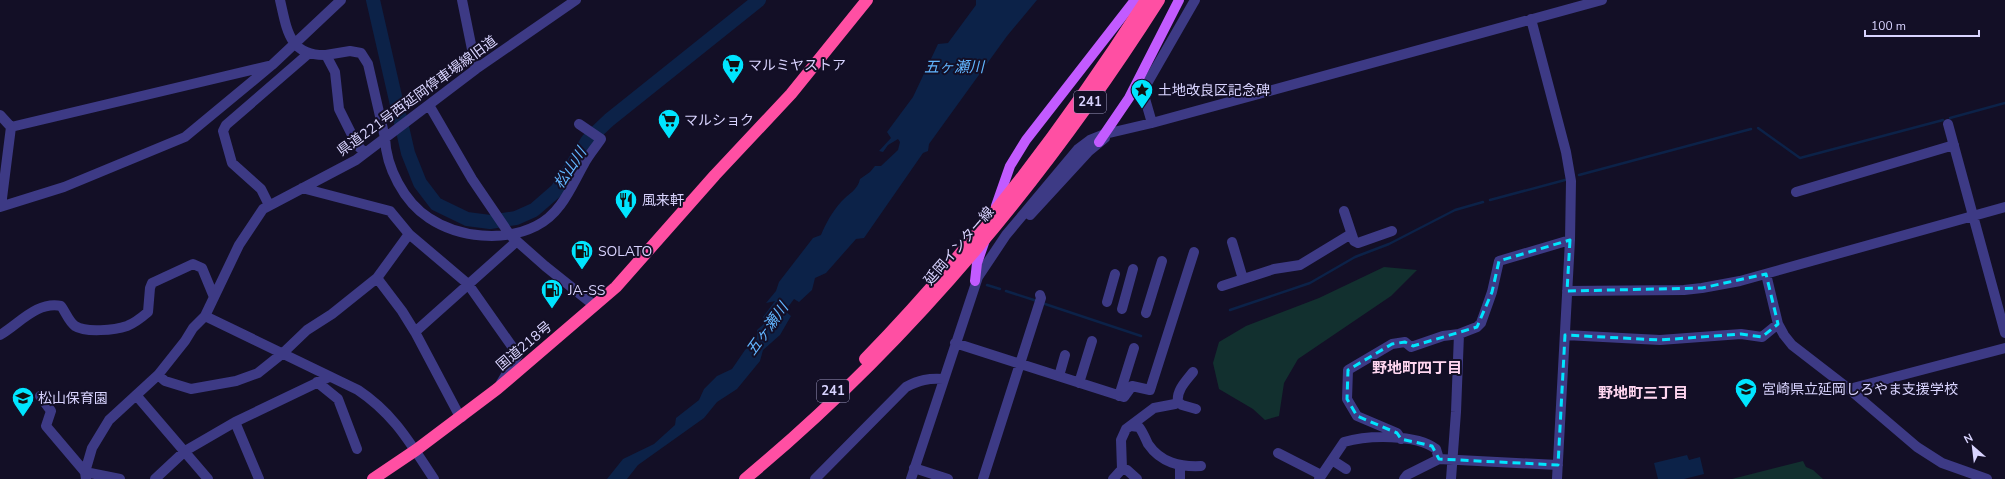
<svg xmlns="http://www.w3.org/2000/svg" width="2005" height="479" viewBox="0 0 2005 479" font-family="'Nunito Sans','Noto Sans JP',sans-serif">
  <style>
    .green { fill: #12302f }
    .water { fill: #0c2248 }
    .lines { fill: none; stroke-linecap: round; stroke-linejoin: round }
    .stream { stroke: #0c2248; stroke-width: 2.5 }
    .river { stroke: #0c2248; stroke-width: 14 }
    .minor { stroke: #3d3a85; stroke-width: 10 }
    .major { stroke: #c25bff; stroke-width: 10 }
    .highway { stroke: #ff4fa3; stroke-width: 12 }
    .marked { fill: none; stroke: #00e5ff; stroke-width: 3; stroke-dasharray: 8 5; stroke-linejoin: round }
    .labels { text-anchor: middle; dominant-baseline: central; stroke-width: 4; stroke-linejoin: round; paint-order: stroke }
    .shield { fill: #130f26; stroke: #9e99be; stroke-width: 1 }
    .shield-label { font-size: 13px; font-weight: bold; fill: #d9d4ff }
    .poi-label { font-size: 14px; fill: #d9d4ff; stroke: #130f26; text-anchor: start }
    .street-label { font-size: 14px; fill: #d9d4ff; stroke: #130f26 }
    .water-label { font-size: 15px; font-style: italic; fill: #62b6ff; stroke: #130f26 }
    .neighbourhood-label { font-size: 15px; font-weight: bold; fill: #ffd6f0; stroke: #130f26 }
  </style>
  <rect width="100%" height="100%" fill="#130f26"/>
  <path class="green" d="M1384 267 1417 270 1391 296 1298 359 1284 383 1279 416 1265 420 1253 409 1219 389 1213 363 1219 342 1246 326 1319 298Z
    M1803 461 1806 467 1813 470 1823 479H1732Z"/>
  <path class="water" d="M976 0H1037L1007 36 929 144 928 151 923 153 864 238 856 239 826 273 815 278 812 290 799 302 794 299 785 311 791 316 780 335 763 350 760 361 737 389 717 402 704 418 638 465 627 479H607L623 459 654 444 675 425 676 418 699 400 704 389 717 376 732 369 745 350 757 338V330L766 322 763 317 775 301 766 303 776 291 779 282 813 238 821 235C826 223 832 212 841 202 848 194 858 190 860 179L870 172 875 166H881L898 150 900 142 898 139 888 145 883 152 879 151 891 138 887 132 913 97 938 44 948 43 976 5Z
    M1687 455 1689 460 1700 457 1704 474 1684 479H1658L1654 463Z"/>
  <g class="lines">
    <path class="stream" d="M1950 118 2005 103
      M1758 128 1800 158 1943 120
      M1579 175 1751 129
      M1490 200 1565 180
      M987 285 1000 289
      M1006 291 1037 301
      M1042 303 1141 336
      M1230 310 1310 283 1355 257 1389 244 1455 210 1483 202"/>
    <path class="river" d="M373 0 408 153 420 183 436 204 467 219 490 222 516 218 534 210 557 190 588 140 609 120 759 0"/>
    <path class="minor" d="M280 0C287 30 289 56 326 55L335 72 339 109 357 145 365 153
      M462 0 476 69
      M1531 19 1566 152 1571 181 1570 240 1557 479
      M326 55 350 51 361 53 368 64 385 138C386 167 404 202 429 218 459 238 504 242 536 226 561 214 571 187 584 164 588 156 595 148 601 139L579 124
      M429 105 472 179 510 235 545 266 595 306
      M0 115 11 127
      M1152 123 1143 92 1145 87 1195 0
      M1948 124 2005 333
      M11 127 268 66
      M1796 192 1954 145
      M269 205 261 189 232 163 223 131 226 125 308 54
      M1 206 11 127
      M0 207 64 187 185 137 272 65 341 0
      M1344 211 1354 241 1358 243 1392 231
      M1030 215 1088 152 1105 138
      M409 234 468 284 518 355 501 383
      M1232 242 1243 279
      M1766 274 1778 324 1784 335 1792 345 1849 389 1917 447 1942 463 1987 479
      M377 278 402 311 415 332 459 415 462 417
      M1222 286 1274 269 1300 265 1351 234
      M1567 291 1684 290 1702 288 1740 281 2005 207
      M1107 302 1115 274
      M1122 309 1133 269
      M1146 313 1162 261
      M205 316 358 390C394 414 410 443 434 479
      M415 332 517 241
      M0 335C19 324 37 301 61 306 65 311 69 322 75 326 86 333 115 330 127 326 135 323 141 318 148 312L150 288 152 283 193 264 202 268 214 297
      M1565 335 1660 340 1741 334 1762 337 1778 324
      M955 343 1124 397 1132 386 1150 390 1194 252
      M1193 372C1187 380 1176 390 1178 402L1182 405 1196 409
      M158 375 165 381 191 389 236 381 258 373 283 353 307 330 332 314 377 278 409 234 390 211 302 188
      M1059 376 1065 355
      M317 382 338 399 357 449
      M1079 383 1092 341
      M1849 389 2005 348
      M136 395 208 479
      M40 396 51 411 46 426 85 472 120 479
      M1119 396 1134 348
      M235 422 259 479
      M1131 426 1139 427C1143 432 1145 438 1148 444 1161 463 1180 467 1201 466
      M1401 439 1397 433 1357 416 1347 399 1348 370 1392 344 1405 342 1411 347 1443 336 1459 334
      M1278 453 1321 475
      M1332 460 1346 469
      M1180 466V479
      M914 468 948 479
      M1122 469 1127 470 1137 479
      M86 479 85 472 92 448 109 420 158 375 185 341 193 328 205 316 239 245 263 209 356 160 476 69 576 0
      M155 479 185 451 235 422 329 377
      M815 479 906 387C919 380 929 378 943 379
      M911 479 978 277 1006 235 1078 149 1090 140 1105 134 1152 123 1602 0
      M983 479 1041 298 1040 295
      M1113 479 1122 469 1121 440 1126 429 1154 408 1175 404 1178 402
      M1319 479 1344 442C1368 435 1416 434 1436 449L1439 459
      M1404 479 1407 475 1439 459 1558 465
      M1451 479 1456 412 1459 334 1477 327 1481 323 1492 292 1499 261 1570 240"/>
    <path class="major" d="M1099 142 1129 98 1179 0
      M996 206 1010 166 1026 140 1135 0
      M975 281 977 263 985 240"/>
    <path class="highway" d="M865 359C971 250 1064 128 1146 0
      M373 479 416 450 497 389 616 287 715 175 791 94 867 0
      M745 479C909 343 1045 179 1159 0"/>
  </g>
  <path class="marked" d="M1570 240 1567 291 1702 288 1766 274 1778 324 1762 337 1741 334 1660 340 1565 335 1558 465 1439 459 1432 446 1401 439 1397 433 1357 416 1347 399 1348 370 1392 344 1405 342 1413 346 1477 327 1492 292 1499 261Z"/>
  <defs>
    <g id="supermarket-pin" transform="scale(1.15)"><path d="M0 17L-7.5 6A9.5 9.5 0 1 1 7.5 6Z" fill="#00e5ff" stroke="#130f26"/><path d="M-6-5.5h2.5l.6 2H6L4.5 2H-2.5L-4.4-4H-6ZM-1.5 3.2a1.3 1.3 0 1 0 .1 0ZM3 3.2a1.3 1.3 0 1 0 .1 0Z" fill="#111"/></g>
    <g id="sight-pin" transform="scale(1.15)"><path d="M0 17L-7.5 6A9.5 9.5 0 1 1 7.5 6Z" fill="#00e5ff" stroke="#130f26"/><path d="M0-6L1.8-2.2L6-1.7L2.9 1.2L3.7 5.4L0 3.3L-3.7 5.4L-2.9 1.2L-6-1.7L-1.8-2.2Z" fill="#111"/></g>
    <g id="restaurant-pin" transform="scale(1.15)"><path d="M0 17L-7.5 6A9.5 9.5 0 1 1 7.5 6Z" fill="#00e5ff" stroke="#130f26"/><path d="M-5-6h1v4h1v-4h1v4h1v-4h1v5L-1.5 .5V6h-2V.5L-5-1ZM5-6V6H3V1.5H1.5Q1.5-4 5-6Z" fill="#111"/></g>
    <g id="fuel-pin" transform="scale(1.15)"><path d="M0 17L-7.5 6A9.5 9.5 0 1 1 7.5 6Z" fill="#00e5ff" stroke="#130f26"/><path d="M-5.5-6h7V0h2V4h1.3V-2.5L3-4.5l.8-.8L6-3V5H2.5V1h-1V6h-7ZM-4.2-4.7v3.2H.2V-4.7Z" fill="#111"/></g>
    <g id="school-pin" transform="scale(1.15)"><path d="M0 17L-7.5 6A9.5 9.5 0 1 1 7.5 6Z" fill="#00e5ff" stroke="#130f26"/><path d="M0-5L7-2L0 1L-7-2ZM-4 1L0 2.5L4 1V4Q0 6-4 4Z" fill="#111"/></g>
  </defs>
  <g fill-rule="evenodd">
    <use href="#supermarket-pin" x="733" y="65"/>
    <use href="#sight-pin" x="1142" y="90"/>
    <use href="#supermarket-pin" x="669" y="120"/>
    <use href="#restaurant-pin" x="626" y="200"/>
    <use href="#fuel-pin" x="582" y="251"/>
    <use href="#fuel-pin" x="552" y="290"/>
    <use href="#school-pin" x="1746" y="389"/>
    <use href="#school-pin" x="23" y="398"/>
  </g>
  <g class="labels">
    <g class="shield">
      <rect x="1074" y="91" width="32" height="22" rx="3"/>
      <rect x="817" y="380" width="32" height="22" rx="3"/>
    </g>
    <g class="shield-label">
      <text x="1090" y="102">241</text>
      <text x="833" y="391">241</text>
    </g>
    <g class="poi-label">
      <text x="748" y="65">マルミヤストア</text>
      <text x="1158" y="90">土地改良区記念碑</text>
      <text x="684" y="120">マルショク</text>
      <text x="642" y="200">風来軒</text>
      <text x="598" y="251">SOLATO</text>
      <text x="568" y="290">JA-SS</text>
      <text x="1762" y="389">宮崎県立延岡しろやま支援学校</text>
      <text x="38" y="398">松山保育園</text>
    </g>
    <g class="street-label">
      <text transform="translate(417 96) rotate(-36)">県道221号西延岡停車場線旧道</text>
      <text transform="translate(959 246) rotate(-49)">延岡インター線</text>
      <text transform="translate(524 346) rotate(-40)">国道218号</text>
    </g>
    <g class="water-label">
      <text x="954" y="67">五ヶ瀬川</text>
      <text transform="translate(570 168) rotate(-56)">松山川</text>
      <text transform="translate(767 329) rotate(-54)">五ヶ瀬川</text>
    </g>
    <g class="neighbourhood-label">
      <text x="1417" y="368">野地町四丁目</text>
      <text x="1643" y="393">野地町三丁目</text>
    </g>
  </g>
  <g transform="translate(1973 447) rotate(332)" stroke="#130f26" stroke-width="3" paint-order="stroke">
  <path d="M0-3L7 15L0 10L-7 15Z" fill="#d9d4ff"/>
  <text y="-6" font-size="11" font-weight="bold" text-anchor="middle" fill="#d9d4ff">N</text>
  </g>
  <path d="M1865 30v6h114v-6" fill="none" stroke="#d9d4ff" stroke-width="2"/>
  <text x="1871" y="30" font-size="12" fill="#d9d4ff" stroke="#130f26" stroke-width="3" paint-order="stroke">100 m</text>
</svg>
